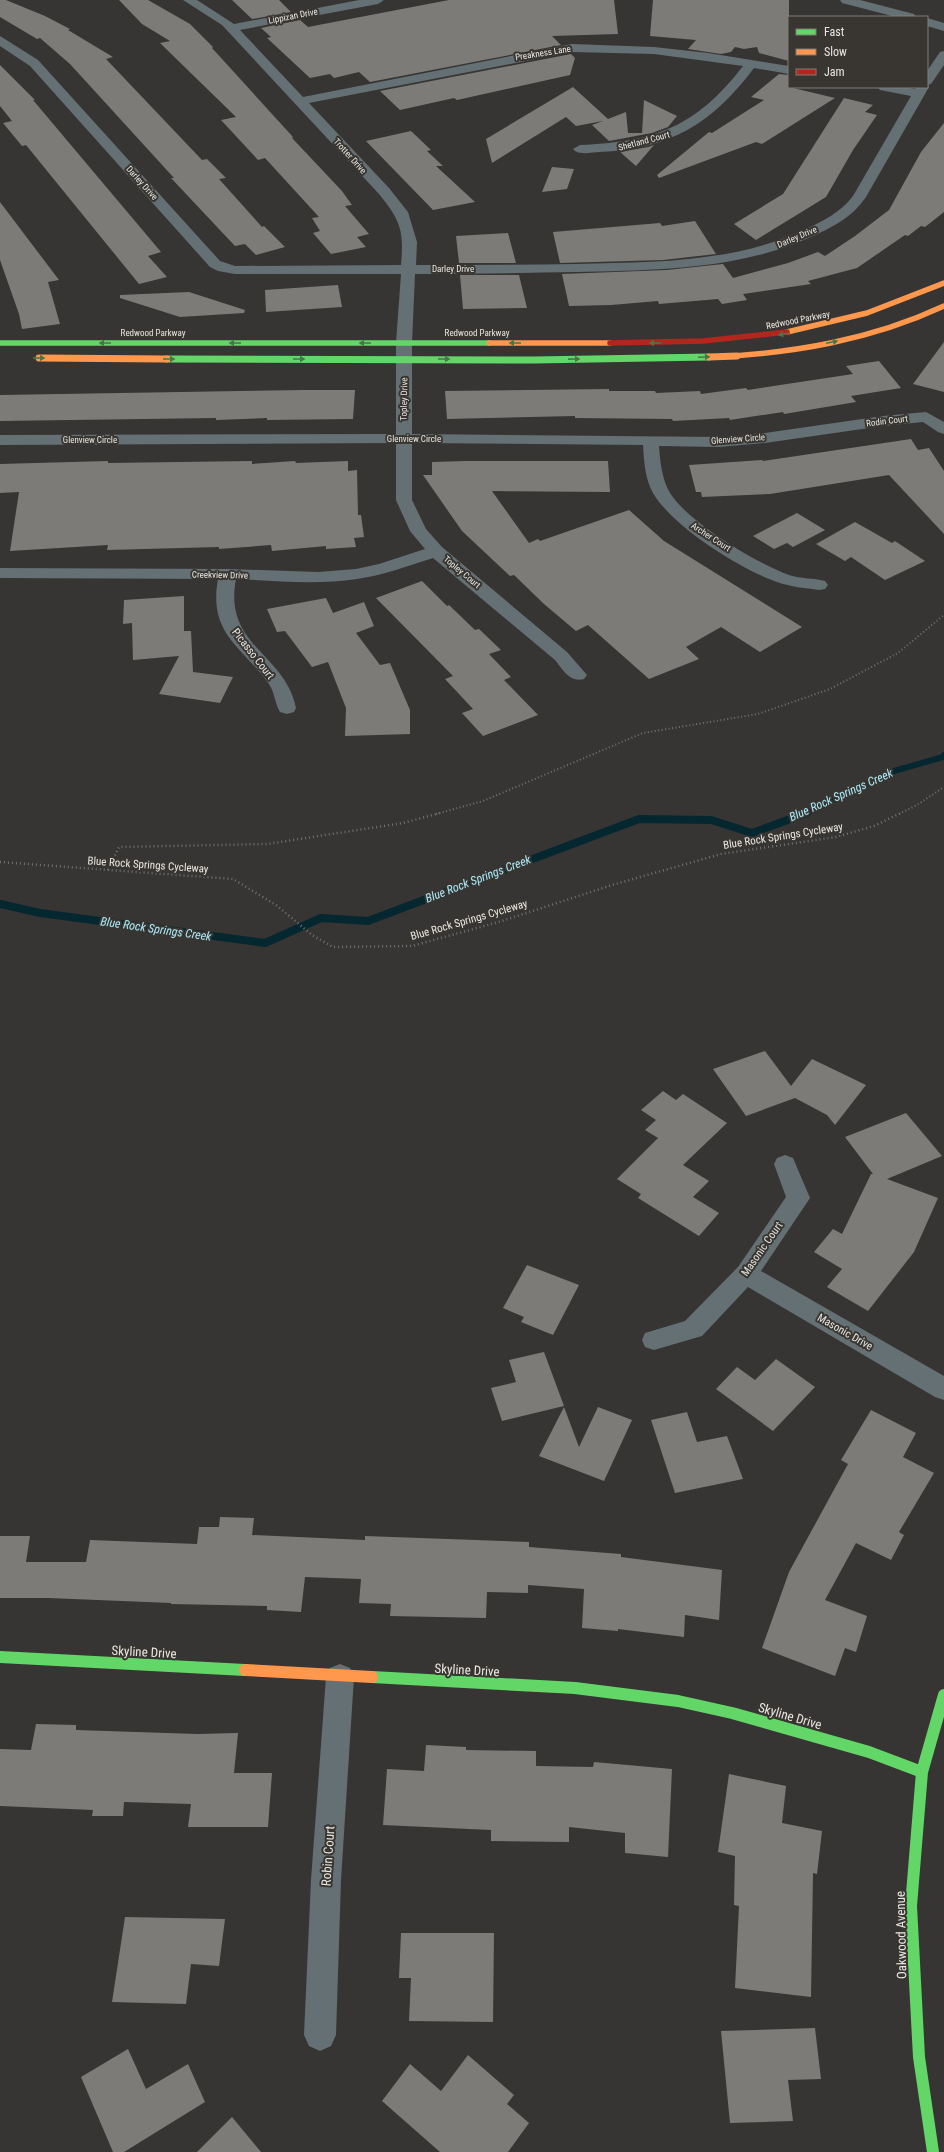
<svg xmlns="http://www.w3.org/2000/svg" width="944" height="2152" viewBox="0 0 944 2152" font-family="'Roboto Condensed',sans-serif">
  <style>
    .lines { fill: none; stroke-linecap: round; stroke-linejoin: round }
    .stream-far1 { stroke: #052830; stroke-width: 6 }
    .stream { stroke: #052830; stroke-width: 8 }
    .building { fill: #7c7b78 }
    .path-far1 { stroke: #6d7375; stroke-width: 2; stroke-dasharray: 1 2.5; stroke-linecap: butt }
    .path { stroke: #6d7375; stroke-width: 2.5; stroke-dasharray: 1 3; stroke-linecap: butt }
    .street { fill: #647074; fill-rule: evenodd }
    .fast-far2 { stroke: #63d668; stroke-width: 5.5 }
    .fast-far1 { stroke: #63d668; stroke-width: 7 }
    .fast { stroke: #63d668; stroke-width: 12 }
    .slow-far2 { stroke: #ff974d; stroke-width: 5.5 }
    .slow-far1 { stroke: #ff974d; stroke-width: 7 }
    .slow { stroke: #ff974d; stroke-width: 12 }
    .jam { stroke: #b3261e; stroke-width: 5.5 }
    .oneway { fill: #4a7647 }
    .labels { text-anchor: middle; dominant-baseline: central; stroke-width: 4; stroke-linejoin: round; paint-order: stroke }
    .far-street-label { font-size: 9px; fill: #e8e7e3; stroke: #393631 }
    .street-label { font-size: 11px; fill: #e8e7e3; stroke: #393631 }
    .water-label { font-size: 12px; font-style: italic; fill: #abebfd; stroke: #393631 }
    .near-street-label { font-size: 13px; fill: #e8e7e3; stroke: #393631 }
  </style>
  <rect width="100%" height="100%" fill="#373533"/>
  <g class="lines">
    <path class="stream-far1" d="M805 814 894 771 943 757 944 755"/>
    <path class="stream" d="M0 904 40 913 265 943 321 918 368 921 639 819 711 820 752 833 807 813"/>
  </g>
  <path class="building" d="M0 0H6L45 16 70 29 68 30 113 57 106 59 202 160 207 159 226 178 219 179 262 227 264 226 285 247 256 255 245 244 235 246 171 178H174L70 64 40 38 37 39 0 17Z
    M119 0H148L190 24 213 47 212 48 293 137 292 138 342 191 352 205 345 206 369 234 357 237 366 247 331 254 313 233 320 231 312 218 319 217 265 158 258 160 221 120 236 117 160 43 170 41 142 24Z
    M232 0H279L291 12 252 19Z
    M449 0H614L618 34 552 36 561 45 370 82 359 72 334 78 330 74 310 78 267 38 271 37 261 28 300 20 308 27Z
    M653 0H789V61L759 53 757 47 744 49 735 47 731 52 721 54 688 49 696 40 650 36Z
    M571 54 575 58 570 75 457 100 454 98 400 110 380 91Z
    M0 65 35 100H33L161 252 148 256 167 277 139 284 26 145 22 146 3 123 12 121 0 106Z
    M779 74 789 75V87L835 98 762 144 756 142 659 178 657 175 709 132 712 133 764 100 751 97Z
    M573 87 608 119 626 112 628 133H642L644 100 677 116 668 127 652 133 609 141 592 125 603 121 576 126 566 117 492 163 486 139Z
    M844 98 873 105 865 112 877 115 853 150 826 197 756 240 734 224 783 194Z
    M944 123V212L925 227 921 226 908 236 905 235 857 268 808 281 811 284 743 294 747 300 722 304 718 299 659 304 658 301 611 305 569 306 562 274 667 270 723 264 733 278 788 263 818 252 825 256 855 236 889 210 921 152Z
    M411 131 431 150 427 151 443 166H436L475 202 433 210 366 141Z
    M654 145 636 166 620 152 648 147Z
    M552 167 574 169 567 189 542 192Z
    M0 202 59 280 48 282 60 324 22 329 19 314 0 260Z
    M695 221 716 254 663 260 560 263 553 232 660 223 662 226Z
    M508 233 516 263H459L456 236Z
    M460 275H519L527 308 463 309Z
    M338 285 342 307 266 312 265 290Z
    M189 292 245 310 244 313 180 317 120 298V295Z
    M944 342V392L913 384Z
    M879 361 901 388 851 396 856 402 784 414 783 412 730 420 729 418 673 421 672 419 575 418V416L447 419 445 391 609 389V391H655L656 393 700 391 701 394 746 388 748 390 853 374 846 366Z
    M304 390H355L353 419 267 420V418L216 420V418L0 421V395Z
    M911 439 918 450 929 448 944 471V534L889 475 770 494 702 497 701 492H696L689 465 762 460 763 461Z
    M108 461V463L252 461V464L295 461 296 463 348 461V471L357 470 358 515H361L364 537 354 538 356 547 326 549V546L272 551 271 545 219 549V547L107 550 108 545 10 551 19 492 0 493V464Z
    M466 461H608L610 492 492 491 529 543 538 539 540 541 629 510 664 541 802 627 760 652 721 627 686 647 699 659 649 679 588 625 576 631 544 604 514 575 510 576 462 531 423 475H432V462Z
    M797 513 825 530 793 547 787 543 774 549 753 536Z
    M855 522 892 543 895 541 925 561 885 580 851 557 845 561 816 544Z
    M422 581 447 606 449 605 475 630 479 629 501 650 489 654 511 677 504 680 538 715 483 736 462 713 473 709 445 679 453 676 376 598Z
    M184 596V631H191L193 672 233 677 220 703 159 694 179 656 133 660 132 623 123 624 124 600Z
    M326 598 333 613 364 602 374 626 356 633 380 665 390 663 410 710V734L345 736 346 708 328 662 312 667 285 631 277 632 267 609Z
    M765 1051 791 1086 812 1059 866 1085 835 1125 827 1115 795 1098 746 1116 713 1069Z
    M663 1091 676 1100 683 1094 727 1123 683 1165 709 1181 693 1197 719 1213 699 1236 638 1198 641 1194 617 1179 658 1138 645 1130 656 1120 641 1110Z
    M906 1113 942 1156 887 1179 938 1198 914 1252 868 1311 827 1287 842 1269 814 1252 833 1229 842 1234 871 1174H873L845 1137Z
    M527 1265 579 1285 553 1335 521 1322 524 1317 503 1308Z
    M544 1352 564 1406 502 1421 491 1388 516 1382 509 1360Z
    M776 1359 815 1387 773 1431 716 1389 737 1367 755 1380Z
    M564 1407 579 1447 598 1407 632 1420 604 1481 539 1456Z
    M871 1410 916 1433 903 1457 934 1473 899 1532 904 1535 891 1560 856 1543 825 1600 867 1616 856 1652 845 1648 835 1676 762 1648 789 1572 848 1464 841 1460Z
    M687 1412 697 1442 727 1436 743 1479 675 1493 651 1420Z
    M220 1517 254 1518 252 1535 365 1540V1536L529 1542V1547L621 1554V1557L722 1570 719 1620 685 1615 684 1637 618 1629V1631L582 1628 584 1589 528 1585V1593L487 1592 486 1618 390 1616 391 1604 359 1603 361 1579 305 1577 301 1612 267 1610V1606L171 1604V1603L48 1598H0V1536H30L26 1562H86L90 1540 197 1544 199 1527H219Z
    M36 1724 76 1725V1730L197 1734 238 1733 234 1773H272L268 1827H188L191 1804 124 1802 123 1816H92L93 1810 0 1806V1749L31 1750Z
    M426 1745 466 1747V1750L536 1751V1766L593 1767 594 1762 672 1769 668 1857 625 1853V1833L569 1827V1842L491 1841V1830L383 1825 387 1769 424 1771Z
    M729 1774 786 1786 782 1823 822 1831 817 1874 813 1873 811 1997 735 1988 739 1906 734 1905 735 1856 718 1852Z
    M125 1917 225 1919 219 1966 191 1964 186 2004 112 2002Z
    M401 1933H494L493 2022 409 2021 411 1978H399Z
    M815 2028 821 2079 788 2080 793 2121 730 2123 721 2031Z
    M128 2049 146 2089 188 2064 205 2102 124 2152H113L81 2077Z
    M468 2055 514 2095 507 2104 529 2123 508 2152H440L382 2101 410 2064 441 2091Z
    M232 2117 261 2152H197Z"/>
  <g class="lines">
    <path class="path-far1" d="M436 814 483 801 643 733 758 714 830 689 898 653 944 615
      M899 814 917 805 944 787"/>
    <path class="path" d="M0 862 233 879 276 905 312 935 333 947 412 946 502 921 612 885 721 854 836 837 874 826 901 813
      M108 870 119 847 267 844 403 823 440 813"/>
    <path class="street" d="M183 0H197L234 24 359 0H384L378 4 240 30 303 97 572 44 654 47 708 53 789 66V74L754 68C712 124 670 149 599 152 592 152 578 156 573 149L580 145C655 142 696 127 743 66L654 54 572 52 309 103 389 188 408 212 417 242 416 265C469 265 523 265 576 264 654 262 732 263 804 230 823 221 840 213 853 196L911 96 880 90 878 87H903L915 89 917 87H927V71L940 52 944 51V65L931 84 928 85 929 87 866 197C852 217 835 226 813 236 739 270 657 270 576 272 522 273 469 274 415 274L412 343V434L719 437 765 433 883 416 926 412 944 422V434L938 432 923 422 883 426 765 443 719 447 659 446C660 461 662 480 670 493 688 522 756 563 789 575 801 579 813 578 825 581L828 585 825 589 819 590C805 588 791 587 777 582 740 569 673 527 653 493 645 479 644 461 643 445L412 443V500L426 529 442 547 567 652 587 675 584 679C570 683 563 670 555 660L433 558C408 566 384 575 357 579 317 585 276 581 236 579 223 646 285 653 296 708L294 712 287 714 280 712C275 704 275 693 269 684 242 646 208 634 218 579L0 578V568L228 569 318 572 356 569 379 564 425 549 410 531 396 500V443L0 445V435L396 434V343L401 274H235L218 271 210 267 30 66 0 46V36L38 60 220 261 235 266 401 265C404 231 401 221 379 194L222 25Z
      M840 0H860L914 14 916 17H896L842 3Z
      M927 18 944 23V31L927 26Z
      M785 1155 793 1158 810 1198 761 1271 944 1376V1400L935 1397 748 1287 702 1336 654 1350 645 1347 642 1340 645 1333 685 1321 738 1267 786 1197 774 1164 777 1158Z
      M340 1664 350 1668 354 1677 341 1880 336 2035 331 2046 320 2051 309 2046 304 2035 311 1880 326 1677 330 1668Z"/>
    <path class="fast-far2" d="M0 343H489"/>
    <path class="fast-far1" d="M167 359 534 360 709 357"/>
    <path class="fast" d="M0 1657 245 1670
      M372 1677 575 1688 678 1701 732 1713 869 1752 922 1772
      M933 2152 919 2057 911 1906 922 1772 944 1695"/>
    <path class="slow-far2" d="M787 332 867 313 944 283
      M489 343H610
      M715 357C794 353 871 340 944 306"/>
    <path class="slow-far1" d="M709 357 737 356
      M39 358 167 359"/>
    <path class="slow" d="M245 1670 372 1677"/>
    <path class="jam" d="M610 343 703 341 787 332"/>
  </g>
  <defs><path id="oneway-solid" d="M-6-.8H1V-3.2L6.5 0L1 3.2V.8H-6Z"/></defs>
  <g class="oneway">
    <use href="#oneway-solid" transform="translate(784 334) rotate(170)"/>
    <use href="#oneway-solid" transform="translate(832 342) rotate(-12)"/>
    <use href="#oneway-solid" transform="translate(105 343) rotate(-180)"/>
    <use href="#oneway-solid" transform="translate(235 343) rotate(-180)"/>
    <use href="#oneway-solid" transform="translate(365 343) rotate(-180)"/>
    <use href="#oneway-solid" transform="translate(515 343) rotate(180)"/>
    <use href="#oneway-solid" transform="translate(655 343) rotate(180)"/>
    <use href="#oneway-solid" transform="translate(704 357) rotate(-2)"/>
    <use href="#oneway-solid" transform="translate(39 358) rotate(1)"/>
    <use href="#oneway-solid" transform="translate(169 359)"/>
    <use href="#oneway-solid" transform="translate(299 359)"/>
    <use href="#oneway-solid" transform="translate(444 359)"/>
    <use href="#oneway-solid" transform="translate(574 359) rotate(-1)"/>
  </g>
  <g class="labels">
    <g class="far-street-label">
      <text transform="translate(293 16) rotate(-11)">Lippizan Drive</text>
      <text transform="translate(543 53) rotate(-9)">Preakness Lane</text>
      <text transform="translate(644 141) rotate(-15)">Shetland Court</text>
      <text transform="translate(350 156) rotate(48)">Trotter Drive</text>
      <text transform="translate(142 183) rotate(48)">Darley Drive</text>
      <text transform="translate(797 237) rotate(-23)">Darley Drive</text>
      <text x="453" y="269">Darley Drive</text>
      <text transform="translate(798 320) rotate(-11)">Redwood Parkway</text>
      <text x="153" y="333">Redwood Parkway</text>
      <text x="477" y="333">Redwood Parkway</text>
      <text transform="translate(404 399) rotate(-89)">Topley Drive</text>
      <text transform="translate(887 421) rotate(-7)">Rodin Court</text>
      <text x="414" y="439">Glenview Circle</text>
      <text transform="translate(738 439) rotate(-4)">Glenview Circle</text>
      <text x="90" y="440">Glenview Circle</text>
      <text transform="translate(711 537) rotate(33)">Archer Court</text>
      <text transform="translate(462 572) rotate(40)">Topley Court</text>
      <text transform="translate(220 575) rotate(1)">Creekview Drive</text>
    </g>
    <g class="street-label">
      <text transform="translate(253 654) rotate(52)">Picasso Court</text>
      <text transform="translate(783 836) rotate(-9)">Blue Rock Springs Cycleway</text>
      <text transform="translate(148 865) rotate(4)">Blue Rock Springs Cycleway</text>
      <text transform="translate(469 920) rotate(-16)">Blue Rock Springs Cycleway</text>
      <text transform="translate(762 1249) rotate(-55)">Masonic Court</text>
      <text transform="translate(845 1332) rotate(30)">Masonic Drive</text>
    </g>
    <g class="water-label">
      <text transform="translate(841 795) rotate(-24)">Blue Rock Springs Creek</text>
      <text transform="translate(478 879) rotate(-21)">Blue Rock Springs Creek</text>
      <text transform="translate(156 929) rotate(8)">Blue Rock Springs Creek</text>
    </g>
    <g class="near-street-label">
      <text transform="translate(144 1652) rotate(3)">Skyline Drive</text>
      <text transform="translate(467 1670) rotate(3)">Skyline Drive</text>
      <text transform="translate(790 1716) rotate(16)">Skyline Drive</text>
      <text transform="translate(328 1856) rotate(-86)">Robin Court</text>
      <text transform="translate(901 1935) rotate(-91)">Oakwood Avenue</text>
    </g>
  </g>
  <rect x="788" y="16" width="140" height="72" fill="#393631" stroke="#7f7d78"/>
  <rect x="796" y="29" width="20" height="6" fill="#63d668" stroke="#7f7d78"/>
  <text x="824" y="36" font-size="12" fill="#e8e7e3">Fast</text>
  <rect x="796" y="49" width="20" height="6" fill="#ff974d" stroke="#7f7d78"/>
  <text x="824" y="56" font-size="12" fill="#e8e7e3">Slow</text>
  <rect x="796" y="69" width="20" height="6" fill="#b3261e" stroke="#7f7d78"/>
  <text x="824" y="76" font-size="12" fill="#e8e7e3">Jam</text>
</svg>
